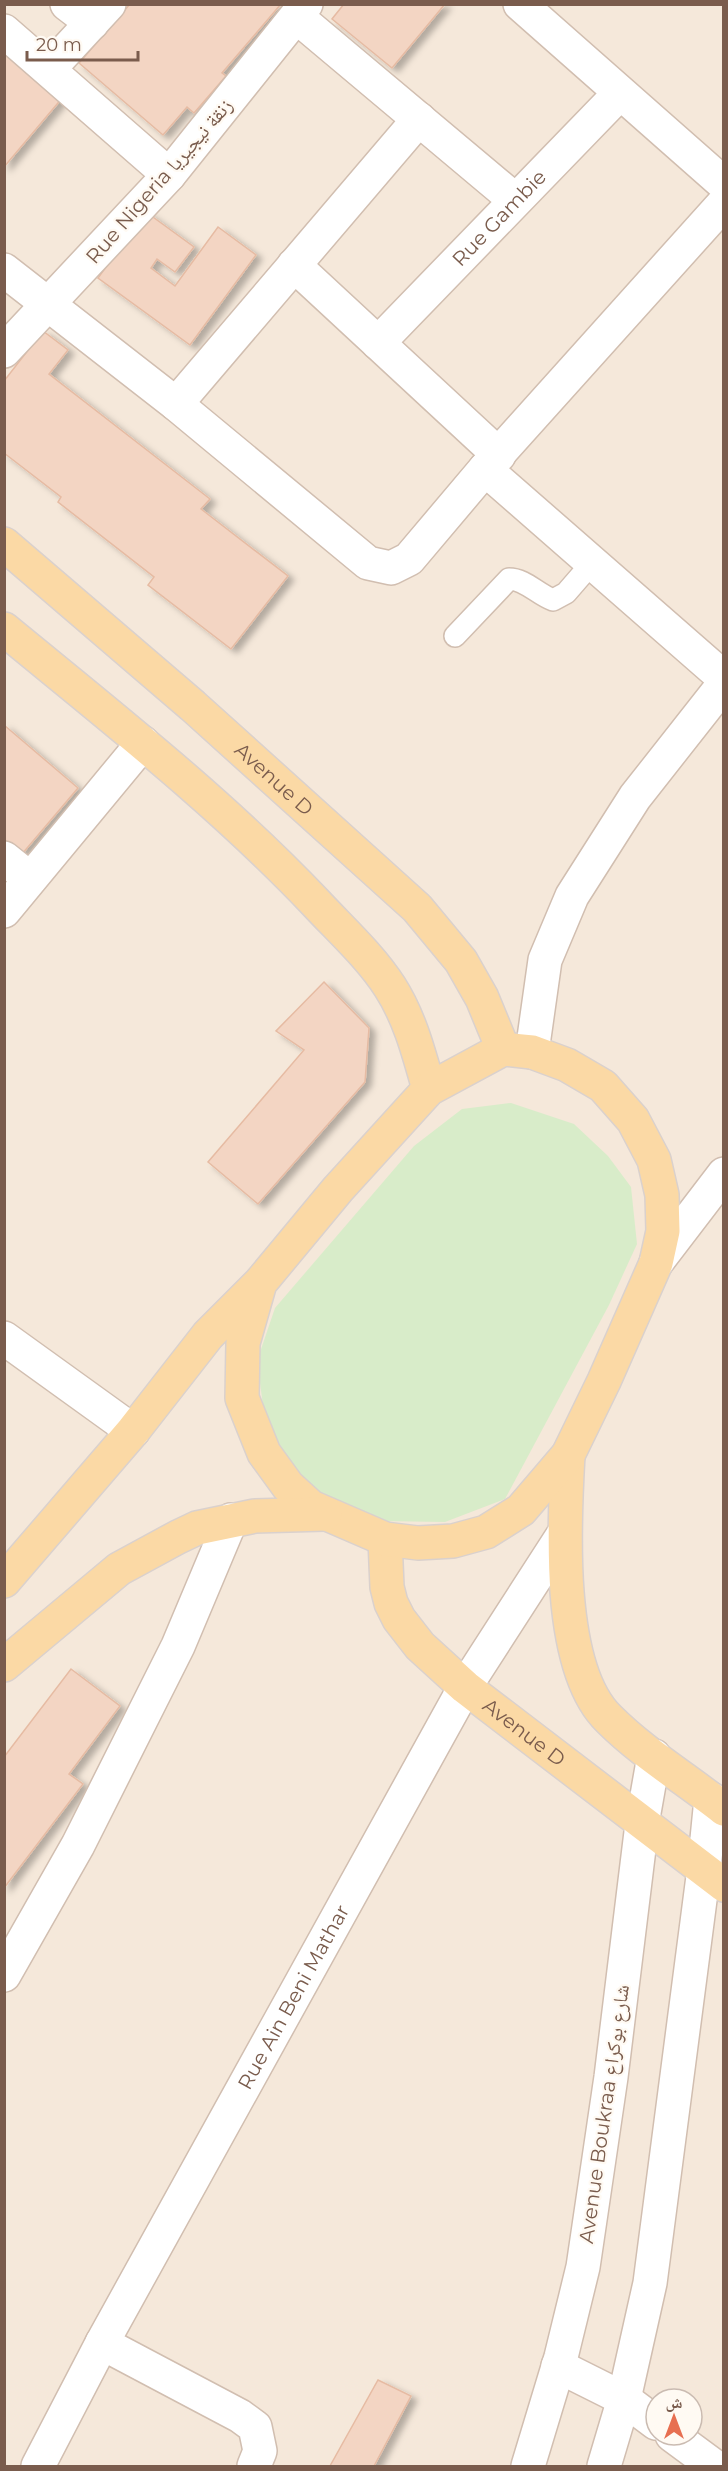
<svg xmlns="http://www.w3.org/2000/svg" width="728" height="2471" viewBox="0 0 728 2471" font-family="Montserrat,'Noto Naskh Arabic',sans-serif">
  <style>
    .residential { fill: #f5e8da; fill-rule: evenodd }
    .green { fill: #d8ecc9 }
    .building { fill: #f3d5c3; stroke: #e6bba3; stroke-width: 1.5; filter: url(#shadow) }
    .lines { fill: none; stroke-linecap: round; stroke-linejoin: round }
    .service-casing { stroke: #d1beb0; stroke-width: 24 }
    .minor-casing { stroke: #d1beb0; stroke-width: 36 }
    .tertiary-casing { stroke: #d1beb0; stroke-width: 36 }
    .primary-casing { stroke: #dad1cd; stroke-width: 36 }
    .service { stroke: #fff; stroke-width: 21 }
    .minor { stroke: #fff; stroke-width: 33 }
    .tertiary { stroke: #fff; stroke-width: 33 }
    .primary { stroke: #fbd9a5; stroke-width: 33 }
    .labels { text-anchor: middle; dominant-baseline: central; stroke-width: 4.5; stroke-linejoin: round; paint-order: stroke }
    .street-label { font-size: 20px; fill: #7a5c4d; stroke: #fffaf3 }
  </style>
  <defs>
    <filter id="shadow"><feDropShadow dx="6" dy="4" stdDeviation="3" flood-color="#0004"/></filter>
  </defs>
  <rect width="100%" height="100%" fill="#fdf6ec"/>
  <path class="residential" d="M5 5H723V2466H5ZM656 2399H692V2435H656Z"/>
  <path class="green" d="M511 1103 574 1124 608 1156 631 1187 637 1244 609 1305 505 1499 445 1522 378 1521 325 1500 289 1466 264 1413 257 1361 275 1308 414 1146 462 1109Z"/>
  <path class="building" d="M130 4H281L222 73 226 76 194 113 187 107 163 135 79 63Z
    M344 4H445L392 68 332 19Z
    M4 48 63 97 4 167Z
    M146 212 194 247 175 272 157 259 151 268 175 286 218 227 256 255 190 345 98 278Z
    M43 331 68 350 49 374 210 499 201 509 288 576 231 649 148 585 154 577 58 502 61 497 4 453V381Z
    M4 725 78 788 22 854 4 840Z
    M324 982 369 1028 365 1082 258 1204 208 1162 304 1050 276 1031Z
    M71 1669 120 1706 69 1774 83 1784 4 1888V1757Z
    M378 2380 411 2396 374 2466H330Z"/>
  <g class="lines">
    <g class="service-casing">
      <path id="service" d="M455 636 509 579C525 579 537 594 553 600L566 593 592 563"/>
    </g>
    <g class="minor-casing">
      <g id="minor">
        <path d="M67 4 92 23"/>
        <path d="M520 4 724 184"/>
        <path d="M297 17 515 200"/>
        <path d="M4 31 169 175"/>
        <path d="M49 69 109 4"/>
        <path d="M294 265 499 455"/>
        <path d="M4 270 176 404 368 563 391 568 409 559 485 469 724 203"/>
        <path id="s1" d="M378 343 620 93"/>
        <path d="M4 351 169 175 306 4"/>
        <path d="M176 404 419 119"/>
        <path d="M485 469 724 678"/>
        <path d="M4 858 29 878"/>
        <path d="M4 911 143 743"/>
        <path d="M4 1338 133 1431"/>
        <path d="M102 2343 240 2416 255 2427 260 2451 254 2466"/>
        <path d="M558 2366 624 2399 656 2423"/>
        <path d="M672 2435 714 2466"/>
        <path id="s2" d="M38 2466 102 2343 465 1687 563 1535"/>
      </g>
    </g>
    <g class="tertiary-casing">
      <path id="tertiary" d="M532 1052 545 960 572 896 635 797 724 684
        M656 1263 724 1174
        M4 1975 78 1845 178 1646 231 1520
        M528 2466 561 2357 583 2267 611 2077 642 1824 654 1756
        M604 2466 624 2399 650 2283 704 1869 711 1799"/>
    </g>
    <g class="primary-casing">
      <g id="primary">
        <path id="s3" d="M4 544 193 706 417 908 461 961 482 998 503 1049"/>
        <path d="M4 629C111 717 220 802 315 902 341 930 370 956 390 987 410 1018 419 1054 429 1089"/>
        <path d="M568 1455C564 1523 556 1668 609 1719 643 1753 686 1779 724 1809"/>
        <path id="s4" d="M385 1539 387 1587 391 1603 399 1619 420 1646 465 1687 724 1885"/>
        <path d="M4 1581 133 1431 208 1335 260 1283 338 1189 429 1089 503 1049 532 1052 567 1065 603 1086 633 1120 654 1160 662 1195 663 1231 656 1263 604 1381 568 1455 521 1510 486 1532 453 1541 418 1543 385 1539 311 1507 288 1486 264 1453 242 1398 243 1343 260 1283"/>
        <path d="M4 1665 119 1569 178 1537 197 1528 255 1516 325 1514"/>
      </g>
    </g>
    <use href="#service" class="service"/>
    <use href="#minor" class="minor"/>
    <use href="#tertiary" class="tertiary"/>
    <use href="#primary" class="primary"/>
  </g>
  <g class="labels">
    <g class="street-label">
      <text transform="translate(159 181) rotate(-49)">Rue Nigeria زنقة نيجيريا</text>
      <text stroke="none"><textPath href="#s1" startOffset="174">Rue Gambie</textPath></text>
      <text stroke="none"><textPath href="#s3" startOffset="358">Avenue D</textPath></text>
      <text stroke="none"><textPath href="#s4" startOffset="252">Avenue D</textPath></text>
      <text stroke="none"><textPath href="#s2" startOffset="534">Rue Ain Beni Mathar</textPath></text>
      <text transform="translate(604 2114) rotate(-82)">Avenue Boukraa شارع بوكراع</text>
    </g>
  </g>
  <rect width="728" height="2471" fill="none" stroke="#7a5c4d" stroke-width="12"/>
  <g transform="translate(674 2417)"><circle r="28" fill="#fffaf3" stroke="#cabbb1" stroke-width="1.5"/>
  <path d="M0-4.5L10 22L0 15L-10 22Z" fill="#e76f51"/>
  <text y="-9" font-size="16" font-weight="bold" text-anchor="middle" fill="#7a5c4d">ش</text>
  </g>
  <path d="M27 51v9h111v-9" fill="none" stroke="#7a5c4d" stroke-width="3"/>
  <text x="36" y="51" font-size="18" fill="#7a5c4d" stroke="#fffaf3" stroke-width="4.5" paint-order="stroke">20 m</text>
</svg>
